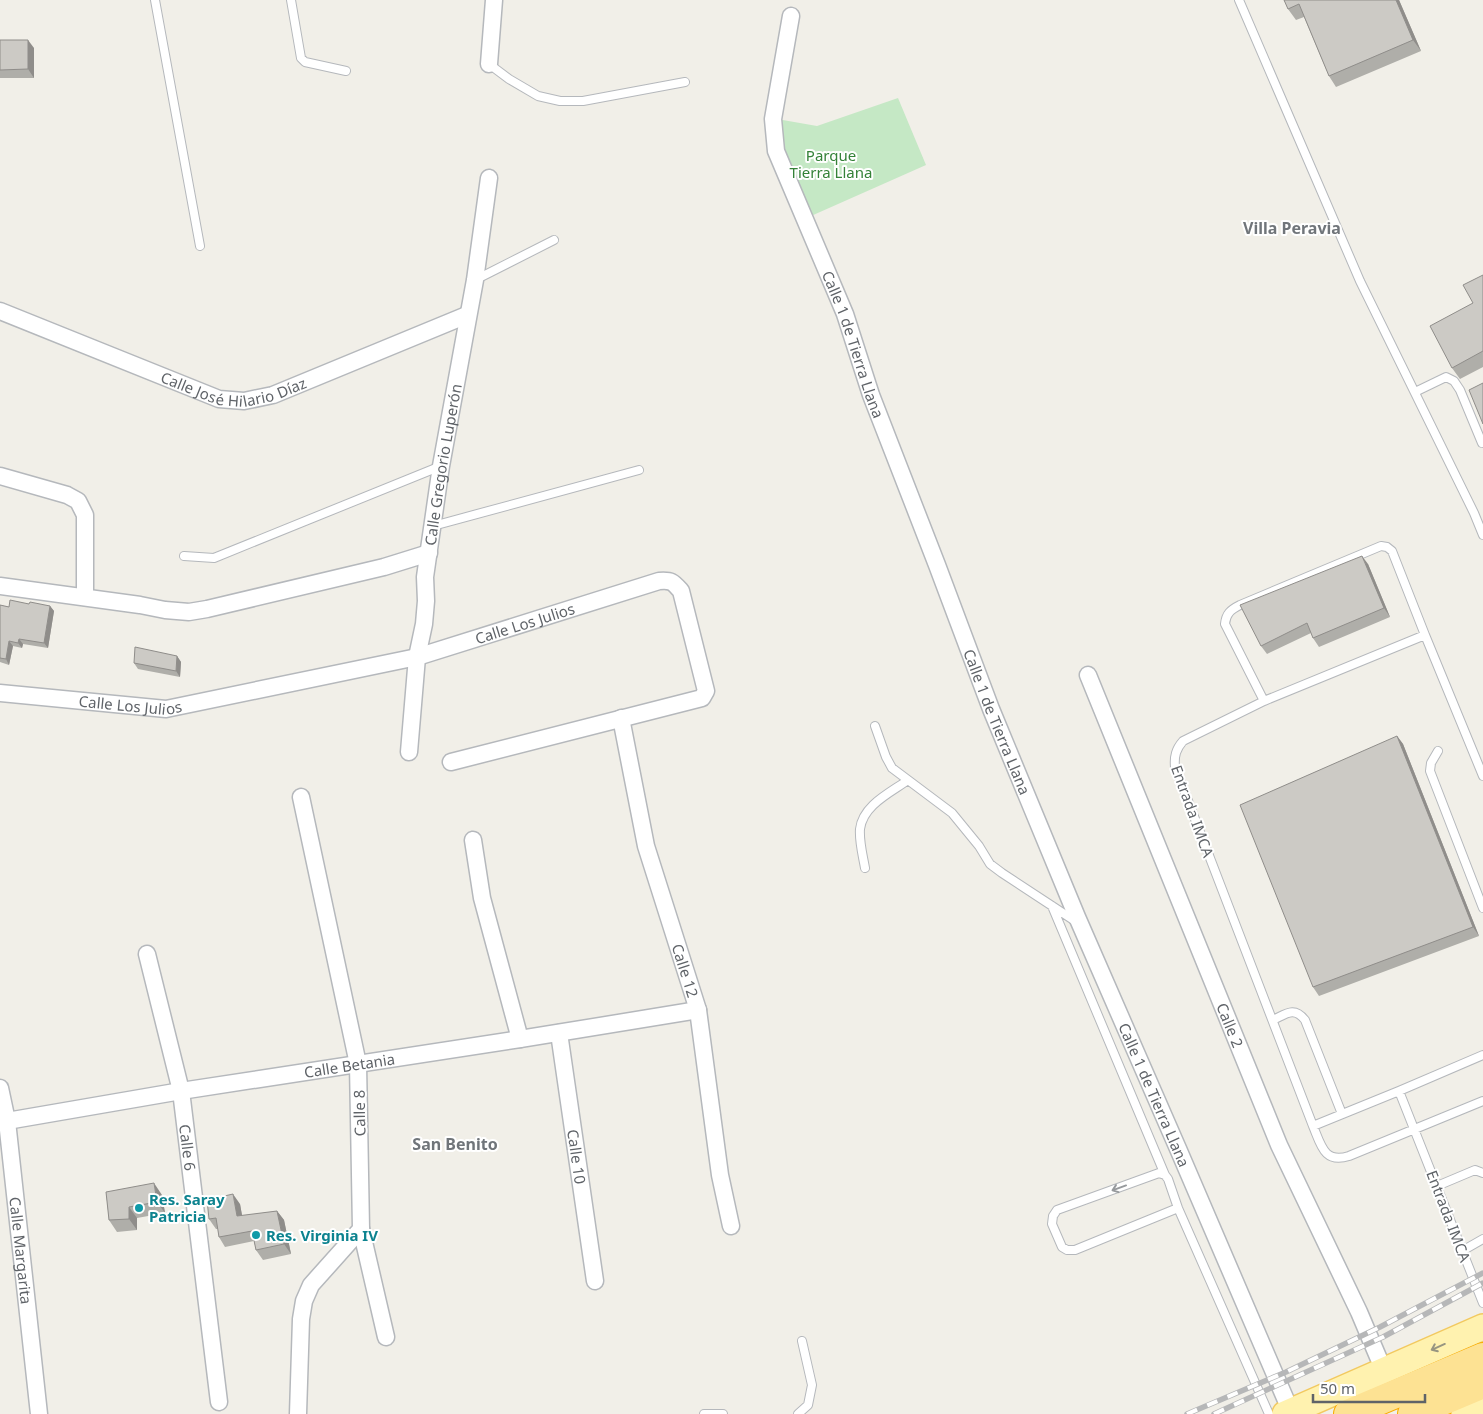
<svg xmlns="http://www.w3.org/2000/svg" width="1483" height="1414" viewBox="0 0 1483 1414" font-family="'Noto Sans',sans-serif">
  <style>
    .green { fill: #c5e8c5 }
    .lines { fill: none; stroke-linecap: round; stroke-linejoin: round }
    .lane-casing { stroke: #b5b8bc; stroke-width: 10 }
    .street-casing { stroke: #b5b8bc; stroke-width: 19 }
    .primary-casing { stroke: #f2c960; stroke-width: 28 }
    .highway-casing { stroke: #f9ab00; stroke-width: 30 }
    .lane { stroke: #fff; stroke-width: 8 }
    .street { stroke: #fff; stroke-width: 16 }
    .primary { stroke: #fff2af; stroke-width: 25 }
    .highway { stroke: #fde293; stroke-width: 28 }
    .rail-casing { stroke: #b6b7b8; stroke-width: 5.5 }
    .rail { stroke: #fff; stroke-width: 4; stroke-dasharray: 11; stroke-linecap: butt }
    .wall { fill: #afaea9 }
    .shaded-wall { fill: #8f8d8a }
    .building { fill: #cccac5; stroke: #8f8d8a }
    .oneway { stroke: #979a9d }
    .oneway2 { stroke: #979581 }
    .culture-dot { fill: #0f9aa8; stroke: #fff; stroke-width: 2 }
    .labels { text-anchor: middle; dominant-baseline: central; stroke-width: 4; stroke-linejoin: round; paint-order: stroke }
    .park-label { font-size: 15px; fill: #348238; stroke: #fff }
    .street-label { font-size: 15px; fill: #5f6368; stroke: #fff }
    .culture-label { font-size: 15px; font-weight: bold; fill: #0d838f; stroke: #fff; text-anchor: start }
    .neighbourhood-label { font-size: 16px; font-weight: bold; fill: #70757a; stroke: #fff }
  </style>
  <rect width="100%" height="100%" fill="#f1efe8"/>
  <path class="green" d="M898 98 926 165 811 216 781 153 777 119 817 126Z"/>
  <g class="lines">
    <g class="lane-casing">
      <path id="lane" d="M155 0 200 246
        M291 0 301 58 305 62 346 71
        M1239 0 1360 281 1474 513 1483 535
        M489 64 509 79 538 96 560 101H583L685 82
        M477 279 554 240
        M1415 392 1446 377 1454 381 1460 390 1482 443
        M433 526 639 470
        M184 556 214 558 441 466
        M1264 701 1225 624C1226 614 1230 610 1240 605L1381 546 1387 547 1392 551 1425 635
        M875 726 886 757 892 768 952 813 979 846 990 864 1002 873 1075 921
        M1438 751 1431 763 1430 771 1483 908
        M1483 776 1425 635 1264 701 1183 741C1176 749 1174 756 1175 767L1313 1126C1321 1145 1324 1164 1349 1156L1483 1101
        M865 868C863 856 859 842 860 829 863 805 890 793 908 780
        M1052 906 1165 1175 1168 1179 1178 1208 1269 1414
        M1273 1020C1286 1014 1294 1006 1305 1020L1342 1114
        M1399 1091 1483 1303
        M1313 1126 1399 1091 1483 1055
        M1165 1175 1159 1173 1057 1210 1053 1216 1052 1224 1062 1247 1067 1250H1075L1178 1208
        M1437 1186 1475 1170 1483 1173
        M1462 1251 1483 1239
        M704 1414H723
        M798 1414 808 1405 812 1385 802 1341"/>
    </g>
    <g class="street-casing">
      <g id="street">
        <path id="s1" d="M791 16 773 119 776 151 845 314 871 395 937 565 991 709 1077 917 1179 1151 1291 1412"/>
        <path d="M489 64 494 0"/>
        <path id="s2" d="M0 311 219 399 244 401 273 395 467 315"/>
        <path d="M0 476 67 495 78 501 85 515V597"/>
        <path d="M0 586 140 605 165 610 189 612 207 609 384 567 429 553"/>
        <path id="s3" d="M1088 675 1279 1145 1359 1312 1384 1371"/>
        <path id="s4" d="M0 693 166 709 417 657 659 581C672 580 673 582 681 591L706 691 702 698 451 762"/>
        <path id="s5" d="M621 718 646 846 698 1010 720 1175 731 1226"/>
        <path id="s6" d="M409 752 417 657 424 624 426 601 425 577 441 466 475 280 489 178"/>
        <path d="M473 840 482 898 520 1039"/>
        <path id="s7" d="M147 954 181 1091 219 1402"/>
        <path id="s8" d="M559 1033 595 1281"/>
        <path id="s9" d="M0 1088 7 1121 39 1414"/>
        <path id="s10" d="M0 1121H7L181 1091 520 1039 698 1010"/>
        <path d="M361 1229 386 1337"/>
        <path d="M298 1414 301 1319 304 1301 311 1285 361 1229 358 1064 301 797"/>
      </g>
    </g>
    <g class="primary-casing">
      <path id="primary" d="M1285 1414 1483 1327
        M1464 1414 1483 1406"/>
    </g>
    <g class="highway-casing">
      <path id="highway" d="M1348 1414 1483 1357
        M1412 1414 1483 1384"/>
    </g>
    <use href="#lane" class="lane"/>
    <use href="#street" class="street"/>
    <use href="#primary" class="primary"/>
    <use href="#highway" class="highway"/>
    <g class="rail-casing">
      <path id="rail" d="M1187 1414 1286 1372 1380 1327 1483 1273
        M1214 1414 1383 1337 1483 1283"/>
    </g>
    <use href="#rail" class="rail"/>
  </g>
  <path class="wall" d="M1284 0H1399L1421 51 1336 87 1329 76 1304 17 1296 20 1288 9Z
    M0 40 34 48V78H0Z
    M1483 275V367L1460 379 1452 368 1473 303Z
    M1368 564 1390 617 1319 647 1313 638 1311 633 1267 654 1261 646Z
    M29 604 50 606 54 611 48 648 23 644 22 648 13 646 9 665 0 662V605L9 607Z
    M177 656 181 662 180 677 138 669 134 663Z
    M1397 736 1403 744 1479 936 1319 996 1313 987Z
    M106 1192 162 1195 165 1213 137 1218V1230L117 1232 109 1220Z
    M240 1204 242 1216 277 1211 284 1220 291 1254 263 1260 256 1250 254 1241 225 1247 219 1237 218 1229H216L209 1219Z"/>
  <path class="shaded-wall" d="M1396 0H1399L1421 51 1413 40Z
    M28 40 34 48V78L28 69Z
    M1362 556 1368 564 1390 617 1384 608Z
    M50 606 54 611 48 648 44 643Z
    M19 639 23 644 22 648 18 643Z
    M9 641 13 646 9 665 6 659Z
    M177 656 181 662 180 677 176 671Z
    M1397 736 1403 744 1479 936 1473 927Z
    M154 1183 162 1195 165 1213 157 1202Z
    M233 1194 240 1204 244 1226 237 1216Z
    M129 1207 137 1218V1230L129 1219Z
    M277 1211 284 1220 291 1254 284 1244Z"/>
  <path class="building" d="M1284 0H1396L1413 40 1329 76 1299 4 1288 9Z
    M0 40H28V69L0 70Z
    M1483 275V351L1452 368 1430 326 1473 303 1463 285Z
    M1483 383V424L1469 390Z
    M1362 556 1384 608 1313 638 1307 623 1261 646 1240 605Z
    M10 600 29 604 30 602 50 606 44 643 19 639 18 643 9 641 6 659 0 658V605L9 607Z
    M135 647 177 656 176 671 134 663Z
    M1397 736 1473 927 1313 987 1240 805Z
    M154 1183 157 1202 129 1207V1219L109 1220 106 1192Z
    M233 1194 237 1216 277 1211 284 1244 256 1250 252 1231 219 1237 216 1218 209 1219 207 1200Z"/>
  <defs><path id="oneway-shaft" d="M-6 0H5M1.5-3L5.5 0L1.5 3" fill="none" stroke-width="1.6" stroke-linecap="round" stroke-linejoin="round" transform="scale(1.25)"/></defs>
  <use class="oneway" href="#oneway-shaft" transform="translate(1119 1188) rotate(160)"/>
  <use class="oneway2" href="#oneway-shaft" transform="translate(1438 1347) rotate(156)"/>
  <g class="culture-dot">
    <circle cx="139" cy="1208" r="5"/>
    <circle cx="256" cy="1235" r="5"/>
  </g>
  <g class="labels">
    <g class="park-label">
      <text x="831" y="155">Parque<tspan x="831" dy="17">Tierra Llana</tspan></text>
    </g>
    <g class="street-label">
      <text stroke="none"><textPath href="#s1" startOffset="345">Calle 1 de Tierra Llana</textPath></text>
      <text stroke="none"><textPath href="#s2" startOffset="250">Calle José Hilario Díaz</textPath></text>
      <text stroke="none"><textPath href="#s6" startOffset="290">Calle Gregorio Luperón</textPath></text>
      <text stroke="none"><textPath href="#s4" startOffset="536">Calle Los Julios</textPath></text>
      <text stroke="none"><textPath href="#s4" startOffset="131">Calle Los Julios</textPath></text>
      <text stroke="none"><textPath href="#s1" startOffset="749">Calle 1 de Tierra Llana</textPath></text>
      <text transform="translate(1193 811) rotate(70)">Entrada IMCA</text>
      <text stroke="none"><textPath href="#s5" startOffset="261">Calle 12</textPath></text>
      <text stroke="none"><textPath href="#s3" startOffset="378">Calle 2</textPath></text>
      <text stroke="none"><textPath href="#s10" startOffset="354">Calle Betania</textPath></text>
      <text stroke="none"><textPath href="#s1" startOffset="1154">Calle 1 de Tierra Llana</textPath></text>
      <text transform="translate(359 1113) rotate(-91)">Calle 8</text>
      <text stroke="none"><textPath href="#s7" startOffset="198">Calle 6</textPath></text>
      <text stroke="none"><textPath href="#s8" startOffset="125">Calle 10</textPath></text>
      <text transform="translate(1449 1216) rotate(69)">Entrada IMCA</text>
      <text stroke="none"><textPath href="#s9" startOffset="164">Calle Margarita</textPath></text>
    </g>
    <g class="culture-label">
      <text x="149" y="1199">Res. Saray<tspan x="149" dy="17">Patricia</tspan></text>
      <text x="266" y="1235">Res. Virginia IV</text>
    </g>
    <g class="neighbourhood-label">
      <text x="1292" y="228">Villa Peravia</text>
      <text x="455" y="1144">San Benito</text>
    </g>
  </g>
  <path d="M1313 1394v8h112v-8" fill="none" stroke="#5f6368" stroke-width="2.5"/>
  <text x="1320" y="1394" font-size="15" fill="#5f6368" stroke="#ffffff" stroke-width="4" paint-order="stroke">50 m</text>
</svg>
